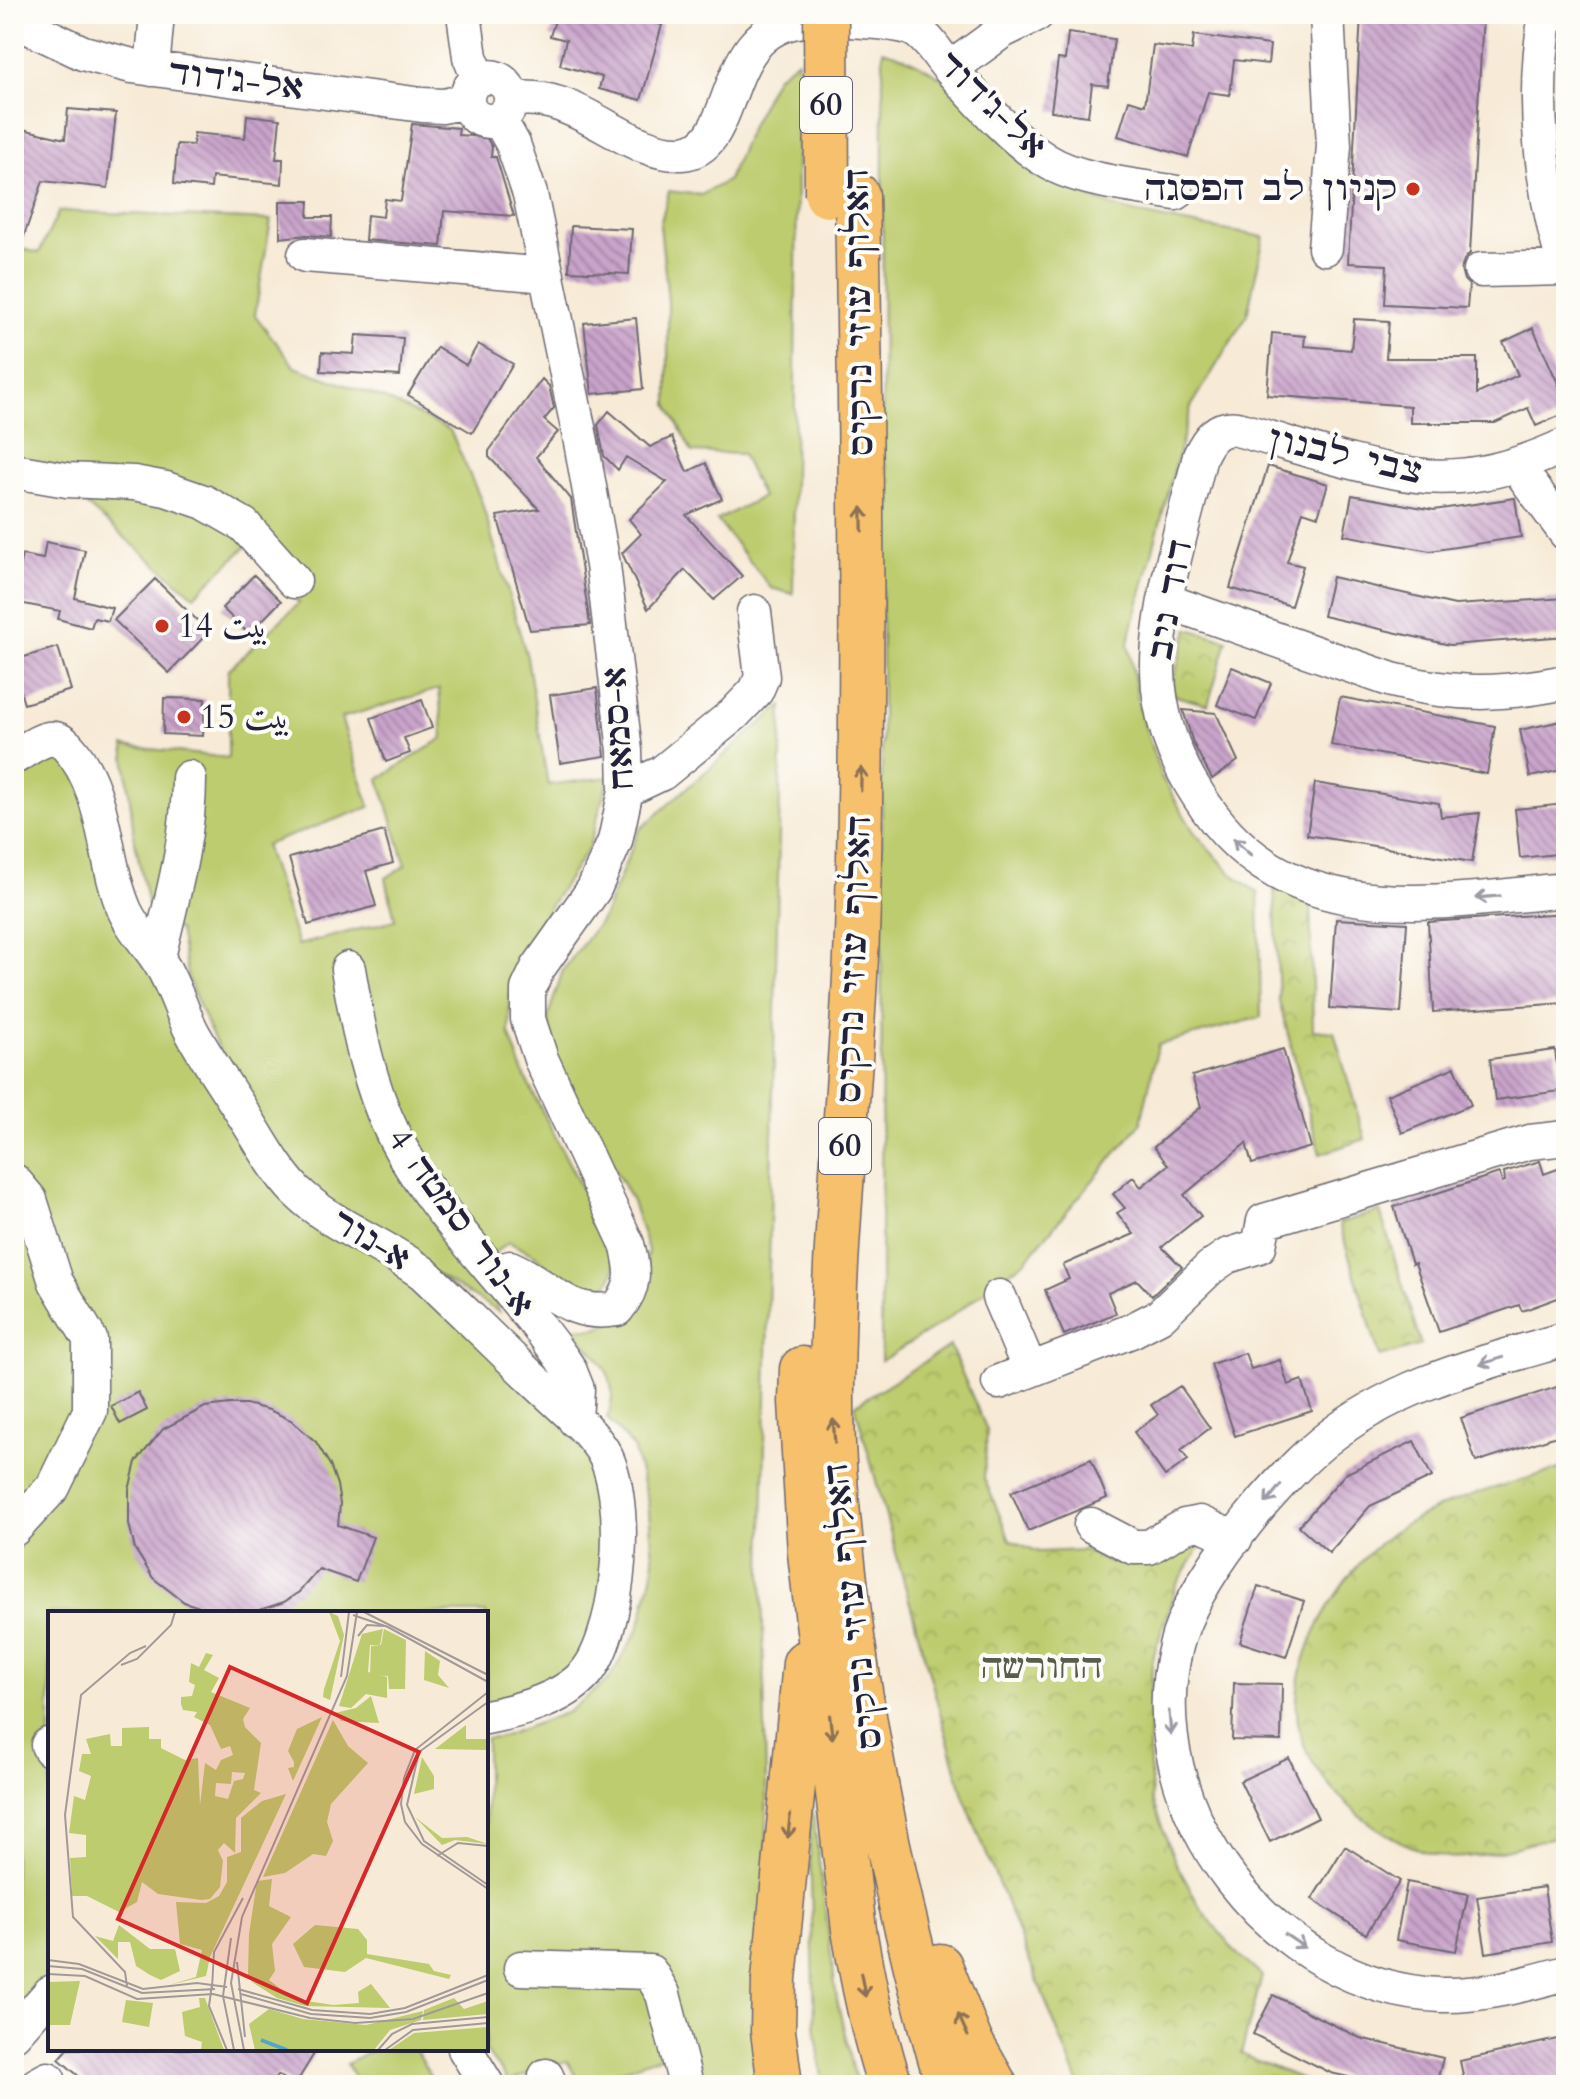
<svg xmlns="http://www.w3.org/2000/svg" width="1580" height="2099" viewBox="0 0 1580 2099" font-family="Cardo,Amiri,'Frank Ruhl Libre',serif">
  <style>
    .green { fill: #bdcc6e; stroke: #707754; stroke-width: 2; fill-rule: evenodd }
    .park { fill: url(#park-crowns); stroke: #707754; stroke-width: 2 }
    .building { fill: url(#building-back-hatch) }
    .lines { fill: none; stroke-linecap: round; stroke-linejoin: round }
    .minor-casing { stroke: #6d6871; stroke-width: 37 }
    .highway-casing { stroke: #6d6871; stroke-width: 47 }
    .minor { stroke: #fff; stroke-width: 34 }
    .highway { stroke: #f7c06c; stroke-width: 44 }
    .highway-bridge-casing { stroke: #6d6871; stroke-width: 47; stroke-linecap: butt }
    .highway-bridge { stroke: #f7c06c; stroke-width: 44 }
    .oneway { stroke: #8c7154 }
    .oneway2 { stroke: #9c9ca7 }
    .poi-dot { fill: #c8321e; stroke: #fdfcf7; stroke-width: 3 }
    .labels { text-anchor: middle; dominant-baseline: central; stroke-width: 8; stroke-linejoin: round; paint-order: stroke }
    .shield { fill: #fdfcf7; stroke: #646373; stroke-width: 2 }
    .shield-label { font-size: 32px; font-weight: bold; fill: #22223b }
    .street-label { font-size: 34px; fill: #22223b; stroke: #fdfcf7 }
    .poi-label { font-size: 34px; fill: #22223b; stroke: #fdfcf7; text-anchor: start }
    .park-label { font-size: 34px; fill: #585e4d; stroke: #fdfcf7 }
    .inset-river { fill: none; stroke: #54a4ce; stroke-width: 4 }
    .inset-road { fill: none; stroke: #a29a98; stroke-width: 2 }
    .view { fill: #d62828; fill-opacity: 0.15; stroke: #d62828; stroke-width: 4 }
    .inset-edge { fill: none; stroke: #22223b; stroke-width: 4 }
  </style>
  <defs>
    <pattern id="park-crowns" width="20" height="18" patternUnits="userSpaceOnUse" patternTransform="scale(2)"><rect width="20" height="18" fill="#bdcc6e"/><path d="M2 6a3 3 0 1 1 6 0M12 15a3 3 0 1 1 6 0" fill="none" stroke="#a2af60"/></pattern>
    <pattern id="building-back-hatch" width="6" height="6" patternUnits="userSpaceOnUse" patternTransform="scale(2)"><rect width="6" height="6" fill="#c9a3ca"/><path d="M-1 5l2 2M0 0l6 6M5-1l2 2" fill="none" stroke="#a384a5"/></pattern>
  </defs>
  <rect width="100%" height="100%" fill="#fdfcf7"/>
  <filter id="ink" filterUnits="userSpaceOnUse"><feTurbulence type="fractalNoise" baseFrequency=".0125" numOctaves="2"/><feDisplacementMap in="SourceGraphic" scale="16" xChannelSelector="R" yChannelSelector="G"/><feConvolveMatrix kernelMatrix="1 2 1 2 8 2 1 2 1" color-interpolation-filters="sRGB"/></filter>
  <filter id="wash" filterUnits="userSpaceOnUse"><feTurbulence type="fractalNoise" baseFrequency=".006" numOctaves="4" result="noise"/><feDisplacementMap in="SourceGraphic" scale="32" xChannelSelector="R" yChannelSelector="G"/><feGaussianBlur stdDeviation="1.8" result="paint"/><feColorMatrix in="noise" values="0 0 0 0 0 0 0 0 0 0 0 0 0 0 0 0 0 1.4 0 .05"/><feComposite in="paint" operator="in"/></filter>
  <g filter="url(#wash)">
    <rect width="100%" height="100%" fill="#f7ead6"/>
    <path class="green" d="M883 50C959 71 1003 138 1064 183 1109 216 1208 226 1264 237L1247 315 1191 407 1128 643 1140 711 1161 776 1194 832 1230 872 1258 893 1261 1017 1158 1045 1141 1123 1026 1260 945 1321 881 1361Z
      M798 60 793 594 771 588 717 520 762 497 742 454 692 452 668 405V301L660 225 669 191 701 195 728 180 750 128 776 77Z
      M59 211 271 220 255 315 295 367 385 399 450 430 481 500 527 657 548 785 609 777 589 847 520 952 510 992 509 1033 524 1075 607 1238C616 1261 619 1272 602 1292L581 1296 536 1256 509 1242 482 1262 499 1312 333 1212 271 1143 289 1169 329 1211 444 1281 557 1371 588 1438 607 1489 612 1559 602 1643 586 1674 525 1707 486 1716V1613H50V1984L14 2024V755L40 735 61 729 94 757 108 798 122 890 148 939 172 955 183 1011 252 1113 209 1029 188 979 179 931 148 906 134 836 124 746 228 758V670L299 603 249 544 194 596 80 500 44 466 14 459V247L39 253ZM439 689 443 738 379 779 406 865 386 878 395 920 298 945 265 845 370 807 341 718Z
      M782 705 762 1572 767 1835 763 2085H694L684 2048 581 2085 567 2061 509 2081 484 2049H486V1739L498 1738 568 1712 609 1679 639 1628 654 1568 648 1502 633 1447 607 1418C624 1376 596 1357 571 1328H597L624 1316 642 1287 648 1250 631 1199 550 1052 548 1016 563 970 604 916 639 830Z
      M808 1776 837 2000 857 2085H823L815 2025Z
      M375 2049H415L435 2085H358L347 2064Z"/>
    <path class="park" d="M1188 629 1227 640 1208 705 1169 694Z
      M1274 885 1310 895 1313 1030 1334 1032 1365 1139 1320 1154 1279 1001Z
      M1380 1211 1421 1345 1380 1357 1339 1223Z
      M950 1346 987 1430 984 1478 1010 1540 1039 1552 1084 1550 1108 1562 1133 1565 1187 1543 1200 1547 1176 1586 1152 1661 1149 1746 1152 1800 1175 1861 1200 1907 1234 1951 1262 1976 1241 2054 1315 2085H1079L963 1795 855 1405Z
      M1566 1467V1834C1538 1841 1474 1861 1447 1857 1413 1851 1382 1834 1356 1812 1331 1790 1306 1762 1299 1728 1285 1662 1340 1572 1391 1534 1441 1498 1508 1485 1566 1467Z"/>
    <g id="blocks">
      <path class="building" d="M557 14H622L662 25 641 100 599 89 602 77 560 65 566 40 550 36Z
        M1361 14H1483L1470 253 1464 260 1461 270 1464 280 1469 285 1467 308 1385 304 1387 265 1348 263Z
        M1068 33 1114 39 1108 86 1092 84 1088 116 1051 111 1058 59 1065 60Z
        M1194 35 1270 45 1268 64 1234 60 1230 95 1208 92 1188 157 1118 136 1129 100 1145 105 1153 45 1192 50Z
        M68 109 116 113 108 188 43 181 17 256 14 255V127L65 139Z
        M247 115 280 119 276 159H283L282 184 212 177 211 188 174 184 177 144 193 145 194 133 245 138Z
        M412 124 459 128 458 135 486 137 492 147 491 157H496L514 216 444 211 441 246 365 240 367 215 383 217 385 199 401 201Z
        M280 201H309L308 217H332L331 237 307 235 280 238Z
        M571 226 632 229 629 274 569 271Z
        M636 318 643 389 592 394 584 323Z
        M1354 319 1389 321 1386 358H1477V394L1518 375 1503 342 1533 328 1566 401V413L1536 426 1528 408 1495 423H1410V406L1267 395 1272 333 1305 336 1304 346 1351 350Z
        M356 335 403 338 400 376 321 371 322 352 354 354Z
        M478 344 513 364 472 433 408 395 437 347 466 365Z
        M542 379 549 386 554 408 544 420 558 432 536 457 571 499 590 625 530 630 497 516 539 509 489 457V451Z
        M609 411 650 447 672 437 687 472 706 463 722 499 686 515 742 576 714 600 685 570 648 609 622 553 641 534 629 519 667 482 626 457 618 470 604 456 598 425Z
        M1268 466 1328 484 1318 516 1303 511 1287 562 1303 566 1291 606 1230 588Z
        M1352 495 1434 510 1515 498 1521 537 1430 551 1344 535Z
        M46 542 85 550 75 598 112 608 108 621 94 618 91 628 58 619 60 611 14 602V566L19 567 22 555 43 559Z
        M254 575 281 601 249 634 222 608Z
        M1332 577 1455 605 1566 598V636L1450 645 1323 616Z
        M155 579 209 632 169 673 114 620Z
        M58 647 71 690 24 704 14 671V660Z
        M1232 667 1271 683 1256 720 1217 705Z
        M597 688 605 756 560 763 550 695Z
        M1340 697 1495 726 1487 774 1331 745Z
        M164 698 205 699 203 736 163 734Z
        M422 700 432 728 404 738 410 753 386 762 371 718Z
        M1183 710 1216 713 1238 761 1212 779 1193 743Z
        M1566 720V769L1530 777 1520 730Z
        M1315 783 1439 803 1441 817 1480 813 1472 862 1307 835Z
        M1566 804V853L1520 858 1515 809Z
        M384 831 393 863 366 871 376 906 308 925 289 858Z
        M1566 913V1003L1433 1012 1428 922Z
        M1336 919 1407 923 1401 1013 1330 1008Z
        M1283 1049 1311 1147 1252 1164 1246 1143 1184 1195 1201 1216 1162 1247 1182 1267 1152 1296 1137 1280 1108 1293 1116 1313 1064 1335 1045 1290 1069 1279 1063 1265 1134 1234 1117 1213 1125 1208 1113 1194 1133 1177 1141 1187 1168 1165 1154 1147 1201 1107 1192 1076Z
        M1555 1050 1560 1091 1495 1100 1490 1059Z
        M1455 1067 1471 1105 1402 1133 1387 1095Z
        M1540 1161 1544 1174 1566 1166V1295L1522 1311 1519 1305 1439 1332 1415 1263 1412 1264 1394 1207 1499 1173 1502 1182 1505 1181 1504 1172Z
        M1245 1353 1251 1369 1280 1360 1288 1385 1302 1380 1312 1411 1235 1436 1211 1364Z
        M1566 1384V1433L1476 1462 1461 1418Z
        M1180 1386 1210 1428 1181 1450 1188 1460 1165 1476 1134 1432 1158 1415 1151 1405Z
        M138 1392 147 1410 120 1424 111 1406Z
        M230 1404H246L269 1410 291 1420 316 1442 330 1465 337 1485 340 1504 338 1525 373 1537 356 1582 319 1569 299 1592 284 1602 251 1613H218L184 1602 153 1578 135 1549 129 1524V1490L136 1462 163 1429 205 1407Z
        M1414 1441 1432 1477 1370 1506 1329 1553 1299 1526 1345 1474Z
        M1091 1459 1107 1498 1028 1531 1011 1492Z
        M1258 1586 1304 1601 1286 1657 1240 1642Z
        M1234 1683 1282 1684 1281 1741 1232 1740Z
        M1289 1758 1318 1818 1270 1842 1240 1781Z
        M1345 1846 1400 1881 1366 1934 1312 1899Z
        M1407 1882 1468 1894 1456 1951 1396 1940Z
        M1544 1887 1552 1942 1486 1953 1477 1897Z
        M1273 1995 1360 2038 1443 2058 1436 2085H1383L1331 2073 1253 2034Z
        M1566 2037V2078L1535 2085H1465L1460 2061Z
        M68 2049H317L295 2085 278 2075 270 2085H89L59 2059Z"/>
    </g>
  </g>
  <g filter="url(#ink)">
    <use href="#blocks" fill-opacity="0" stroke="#6d6871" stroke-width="2"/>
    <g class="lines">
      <g class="minor-casing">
        <path id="minor" d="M464 14 470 57 479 79
          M1546 14C1531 98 1541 188 1566 270
          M14 20 83 53 132 66 422 105 443 106 466 101
          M152 69 157 14
          M950 69 1002 31 1037 14
          M467 99a22 22 0 1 1 44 0a22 22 0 1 1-44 0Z
          M511 100C575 87 625 156 682 153 742 149 715 27 805 20 825 18 897 21 913 29 929 37 938 56 950 69 977 99 1012 140 1047 161 1078 181 1139 186 1176 193
          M1325 248 1334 146 1327 14
          M305 255 547 275
          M1481 270 1565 268
          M1566 445C1521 466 1467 482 1416 475 1356 467 1296 445 1237 429 1217 426 1208 439 1200 456 1185 520 1157 605 1158 670 1158 714 1174 758 1198 795 1284 933 1429 903 1566 890
          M1516 465 1566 533
          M14 471 67 480 134 483 166 489 204 502 244 525 294 581
          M1166 601 1392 680C1458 696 1500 695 1566 682
          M14 757C31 748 50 728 67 746 108 790 102 859 125 911 136 935 157 952 168 977 177 995 183 1014 192 1032 209 1063 229 1091 247 1120 262 1144 276 1170 295 1190 331 1226 382 1243 423 1273 461 1309 498 1346 536 1382 558 1403 583 1423 600 1447 632 1491 621 1634 585 1674 562 1700 518 1711 486 1717
          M626 790 662 773 734 714 756 691 762 677 754 612
          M158 957C172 898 189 840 189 778
          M348 969C358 1026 367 1081 393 1134 434 1217 517 1290 569 1369L577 1389 575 1420
          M14 1181 30 1200 56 1282 90 1339V1411L53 1487 14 1529
          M496 1274 510 1268C552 1286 566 1318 617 1309 636 1286 634 1271 627 1244L541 1059 528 1019V989L538 968 594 889 615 841 626 790 625 751 603 565 581 442 530 194 513 144 499 119
          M999 1297 1030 1370
          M1566 1339C1480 1364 1394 1384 1323 1442 1272 1484 1192 1581 1176 1646 1135 1808 1275 1989 1441 1995 1484 1996 1525 1984 1566 1973
          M999 1382 1131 1331 1160 1316 1210 1268 1227 1256 1259 1246 1264 1221 1509 1148 1530 1142 1566 1138
          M1091 1525 1133 1547H1149L1185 1526 1200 1523 1235 1539
          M48 1745 50 1749
          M521 1968 650 1972 663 1994 686 2085
          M14 2034 50 1993
          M465 2049 487 2085
          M546 2076 550 2085
          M37 2085 48 2079"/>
      </g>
      <g class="highway-casing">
        <path id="highway" d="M857 195C861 431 864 667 858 903 854 1068 832 1233 832 1399 832 1477 842 1559 852 1637 873 1789 905 1938 948 2085
          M802 1369 801 1402 810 1553 854 1930C863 1983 873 2034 890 2085
          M940 1966 970 2041 995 2085
          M780 2085 773 2031 774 1979 805 1663"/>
      </g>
      <use href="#minor" class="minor"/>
      <use href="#highway" class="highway"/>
      <g class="highway-bridge-casing">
        <path id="highway-bridge" d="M826 14 827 195"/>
      </g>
      <use href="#highway-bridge" class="highway-bridge"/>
    </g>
    <defs><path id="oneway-shaft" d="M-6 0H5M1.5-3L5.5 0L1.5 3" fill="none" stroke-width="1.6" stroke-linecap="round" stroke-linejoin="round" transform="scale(2)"/></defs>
    <g class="oneway">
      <use href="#oneway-shaft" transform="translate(862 519) rotate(-91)"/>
      <use href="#oneway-shaft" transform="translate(861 779) rotate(-89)"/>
      <use href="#oneway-shaft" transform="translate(834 1431) rotate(-94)"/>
      <use href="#oneway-shaft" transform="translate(831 1727) rotate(83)"/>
      <use href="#oneway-shaft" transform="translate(789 1826) rotate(96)"/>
      <use href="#oneway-shaft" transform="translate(863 1985) rotate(79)"/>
      <use href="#oneway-shaft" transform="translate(963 2025) rotate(-114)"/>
    </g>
    <g class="oneway2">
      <use href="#oneway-shaft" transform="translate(1242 847) rotate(-138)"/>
      <use href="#oneway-shaft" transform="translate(1488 897) rotate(175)"/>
      <use href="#oneway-shaft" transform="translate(1491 1361) rotate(163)"/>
      <use href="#oneway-shaft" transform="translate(1273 1494) rotate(130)"/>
      <use href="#oneway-shaft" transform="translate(1170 1723) rotate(85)"/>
      <use href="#oneway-shaft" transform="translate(1295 1941) rotate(34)"/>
    </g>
  </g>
  <g class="poi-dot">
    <circle cx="1413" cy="189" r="8"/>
    <circle cx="162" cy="626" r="8"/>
    <circle cx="184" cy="717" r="8"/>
  </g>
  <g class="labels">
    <g class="shield">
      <rect x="800" y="77" width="52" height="56" rx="6"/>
      <rect x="819" y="1118" width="52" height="56" rx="6"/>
    </g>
    <g class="shield-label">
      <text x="826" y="105">60</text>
      <text x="845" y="1146">60</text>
    </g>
    <g class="street-label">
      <text transform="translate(236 80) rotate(7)">אל-ג'דוד</text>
      <text transform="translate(992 105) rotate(44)">אל-ג'דוד</text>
      <text transform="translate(859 312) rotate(-91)">האלוף עוזי נרקיס</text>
      <text transform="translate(1345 455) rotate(13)">צבי לבנון</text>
      <text transform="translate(1170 600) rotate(-80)">דוד ניב</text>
      <text transform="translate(618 728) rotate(-94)">א-סמאח</text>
      <text transform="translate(854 959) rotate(-88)">האלוף עוזי נרקיס</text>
      <text transform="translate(461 1222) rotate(54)">א-נור סמטה 4</text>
      <text transform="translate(371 1240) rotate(31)">א-נור</text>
      <text transform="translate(853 1606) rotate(-97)">האלוף עוזי נרקיס</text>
    </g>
    <g class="poi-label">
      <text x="1397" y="189" text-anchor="end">קניון לב הפסגה</text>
      <text x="178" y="626">بيت 14</text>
      <text x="200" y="717">بيت 15</text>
    </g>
    <g class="park-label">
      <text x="1042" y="1667">החורשה</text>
    </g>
  </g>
  <g transform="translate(48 1611)">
    <rect width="440" height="440" fill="#f7ead6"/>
    <path d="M336 18 358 29 357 78H341L340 65 322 64 323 35 333 34ZM158 42 165 44 156 59 171 67 163 81 202 97 195 108 197 116 213 132 206 179 213 182 188 207 187 242 176 232 170 239 175 250 172 276 162 288 153 289 110 283 94 271 89 291 71 301 39 285H24L22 247 38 246V224L21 222 26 185 37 189 43 165 31 160 34 143H43L38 128 62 123 63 135H74V117L101 116V128H113V137L137 149 150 147 152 194 157 152 168 159 173 149 185 144 182 135 173 138 162 114 146 106 149 101 135 99 133 93V86L144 85 147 74 141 71 143 52 151 56ZM184 161 197 162 195 168 186 170 180 188 167 185 168 172 183 173ZM323 85 331 112 293 110 287 102 308 97ZM274 106 245 170 240 157 246 156V151L240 140 249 118ZM285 109 300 135 320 152 283 193 279 211 285 230 278 245 265 243 237 262 215 266ZM418 114V128H440V139L387 138ZM374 146 386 165V178L366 183ZM238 183 162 346 158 365 121 374 148 366 154 339 132 333 128 291 158 292 171 285 179 271V246L193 241V207L214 190ZM71 314 102 338H127L132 360 113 369 102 364 88 355 82 331H70V348L47 325 65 330ZM32 370 22 414H0V371ZM151 387H157L176 439H153L154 431 137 425 134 401 152 396ZM78 389 105 392 101 416 74 411ZM221 398 255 408 318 414 375 400 373 409 342 419 326 439H207L201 413ZM440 416 439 439H341L366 422Z" fill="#bdcc6e" fill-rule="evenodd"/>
    <path d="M281 1 290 5 296 24 282 89 275 86 276 78 292 30ZM335 18 332 34H322L320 61 339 66V87L318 83 303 97 291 95 314 23ZM377 40 392 50 390 64 401 77 376 69ZM367 206 394 227 419 226 440 233 407 229 394 234ZM224 268 221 295 243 306 224 333 227 360 221 369 246 388 285 394 311 392 310 381 323 373 342 397 257 395 229 387 204 371 200 364 201 323 209 270ZM267 314 310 318 319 329V343L381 353 386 360 403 364 401 368 318 347 297 361 256 356 245 333ZM406 387 416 398 440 390V403L375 409 376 399Z" fill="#bdcc6e"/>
    <path class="inset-river" d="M213 429 239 439"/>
    <path class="inset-road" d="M316 1 440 64M305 4 340 16 440 71M310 25 319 14 336 15M73 54 89 48 123 14 127 1M293 66 301 1M440 81 367 139 356 167 353 193 357 211 374 233 440 278M440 91 371 141 359 194 376 230 440 274M389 245 410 232 440 235M183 327 175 385 186 439M0 349 31 353 95 378 149 372 179 376M189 351 197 426M0 355 34 358 94 382 167 378M0 363 37 365 89 388 165 383 262 407 307 412 365 408 440 382M164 373 161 395 179 439M79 375 77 361 25 306 17 204 33 84 82 42 98 35M164 377 166 341 195 287M190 378 264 399 322 403 357 397 440 364M193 383 263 403 322 407 358 401 440 369M196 439 183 372 194 306 299 65 309 1M330 439 344 423 364 413 440 406M337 439 365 419 440 412"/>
    <path class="view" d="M182 56 371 141 259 392 70 308Z"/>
    <rect width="440" height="440" class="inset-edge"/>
  </g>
  <rect width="1580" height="2099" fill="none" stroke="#fdfcf7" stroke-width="48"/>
</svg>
